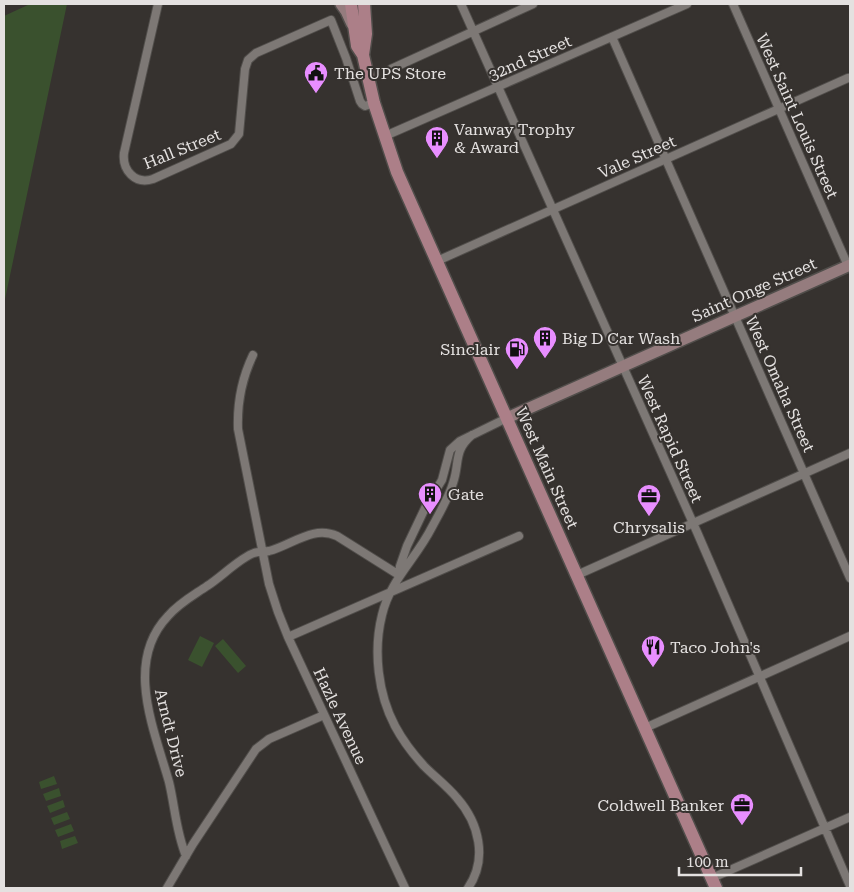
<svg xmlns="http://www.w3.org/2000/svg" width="854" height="892" viewBox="0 0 854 892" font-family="'Roboto Serif',serif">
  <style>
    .green { fill: #3a512e }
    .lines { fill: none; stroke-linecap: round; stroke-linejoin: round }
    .street-casing { stroke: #514e4b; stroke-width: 10 }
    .secondary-casing { stroke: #514e4b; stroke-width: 14 }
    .primary-casing { stroke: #514e4b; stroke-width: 15 }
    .street { stroke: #7d7875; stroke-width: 8 }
    .secondary { stroke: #957c7e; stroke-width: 11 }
    .primary { stroke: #ac7f88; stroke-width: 12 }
    .labels { text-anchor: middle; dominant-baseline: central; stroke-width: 4; stroke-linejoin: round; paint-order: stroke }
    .street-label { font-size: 16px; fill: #e4e1e0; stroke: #36322f }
    .poi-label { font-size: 16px; fill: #e4e1e0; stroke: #36322f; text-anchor: start }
  </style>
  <rect width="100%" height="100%" fill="#36322f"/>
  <path class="green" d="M30 4H67L4 304V16Z
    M200 636 214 643 202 667 188 660Z
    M223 639 246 666 238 673 215 646Z
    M54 776 57 784 41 789 39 782Z
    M59 788 61 796 46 801 43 794Z
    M63 800 65 807 50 813 47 806Z
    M67 812 70 819 54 825 51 818Z
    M71 824 74 831 58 837 55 830Z
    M75 836 78 843 62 849 60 841Z"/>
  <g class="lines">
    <g class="street-casing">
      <path id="street" d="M158 4 124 153C122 170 135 185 153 179L231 144 239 134 245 69 248 60 256 53 331 20 346 58 360 101 362 104 365 106 374 103
        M461 4 697 532 850 886
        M733 4 848 266
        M612 37 850 578
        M391 69 533 4
        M385 136 687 4
        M437 261 848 78
        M253 355C242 378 237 403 238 429L269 584 278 612 288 637 405 888
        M399 575 400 566 407 546 426 506 442 480 450 450 460 441 507 418
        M577 575 850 453
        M288 637 519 536
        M645 728 850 636
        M186 856C176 832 175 807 169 782 154 729 124 662 168 616 179 603 194 595 207 586 220 578 241 557 254 553 259 551 264 552 269 551 292 545 313 525 337 536L399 575
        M712 878 850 817
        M167 888 193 844 256 749 269 739 324 715
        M468 888C488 859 479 823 457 798 447 786 435 777 424 766 413 754 403 741 395 726 378 694 373 651 382 615 390 580 416 559 432 527 439 514 449 497 453 483 460 463 453 451 472 435"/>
    </g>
    <g class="secondary-casing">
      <path id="secondary" d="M341 4 346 11 352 24
        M507 418 850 265"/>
    </g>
    <g class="primary-casing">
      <path id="primary" d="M351 4 357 46 363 55 374 103 397 172 716 888
        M363 55 366 34 364 4"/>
    </g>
    <use href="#street" class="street"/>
    <use href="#secondary" class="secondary"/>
    <use href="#primary" class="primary"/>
  </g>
  <defs>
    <g id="civic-pin" transform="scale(1.25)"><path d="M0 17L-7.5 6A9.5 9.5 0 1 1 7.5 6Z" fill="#e88eff" stroke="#36322f"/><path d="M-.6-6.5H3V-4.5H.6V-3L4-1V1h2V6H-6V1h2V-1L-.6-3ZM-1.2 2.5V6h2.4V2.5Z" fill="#111"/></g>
    <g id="building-pin" transform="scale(1.25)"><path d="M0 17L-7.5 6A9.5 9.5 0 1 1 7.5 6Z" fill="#e88eff" stroke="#36322f"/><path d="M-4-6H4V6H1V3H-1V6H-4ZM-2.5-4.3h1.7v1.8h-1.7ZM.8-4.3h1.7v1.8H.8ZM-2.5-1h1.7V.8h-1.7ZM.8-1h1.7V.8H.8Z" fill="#111"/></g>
    <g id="fuel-pin" transform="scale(1.25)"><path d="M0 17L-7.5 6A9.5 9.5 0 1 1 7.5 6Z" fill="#e88eff" stroke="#36322f"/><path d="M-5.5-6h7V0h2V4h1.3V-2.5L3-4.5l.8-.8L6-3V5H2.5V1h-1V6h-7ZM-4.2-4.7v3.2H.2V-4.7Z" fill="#111"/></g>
    <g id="office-pin" transform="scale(1.25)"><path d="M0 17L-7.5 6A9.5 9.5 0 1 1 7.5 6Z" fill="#e88eff" stroke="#36322f"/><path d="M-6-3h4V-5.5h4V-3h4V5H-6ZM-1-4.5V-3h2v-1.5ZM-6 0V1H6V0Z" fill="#111"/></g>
    <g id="restaurant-pin" transform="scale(1.25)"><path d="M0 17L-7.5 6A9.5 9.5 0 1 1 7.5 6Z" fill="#e88eff" stroke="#36322f"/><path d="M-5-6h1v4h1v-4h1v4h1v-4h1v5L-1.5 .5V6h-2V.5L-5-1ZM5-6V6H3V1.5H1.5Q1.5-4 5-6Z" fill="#111"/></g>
  </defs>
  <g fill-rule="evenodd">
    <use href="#civic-pin" x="316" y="73"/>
    <use href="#building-pin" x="437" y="138"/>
    <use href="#building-pin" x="545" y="338"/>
    <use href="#fuel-pin" x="517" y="349"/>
    <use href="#building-pin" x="430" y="494"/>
    <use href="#office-pin" x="649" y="496"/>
    <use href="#restaurant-pin" x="653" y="647"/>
    <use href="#office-pin" x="742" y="805"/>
  </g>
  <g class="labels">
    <g class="street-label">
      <text transform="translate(530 58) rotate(-24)">32nd Street</text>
      <text transform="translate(797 116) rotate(66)">West Saint Louis Street</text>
      <text transform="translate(182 149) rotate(-22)">Hall Street</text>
      <text transform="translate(637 157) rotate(-24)">Vale Street</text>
      <text transform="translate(754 290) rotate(-24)">Saint Onge Street</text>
      <text transform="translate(780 384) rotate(66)">West Omaha Street</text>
      <text transform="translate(670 439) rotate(66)">West Rapid Street</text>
      <text transform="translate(547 468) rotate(66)">West Main Street</text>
      <text transform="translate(340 716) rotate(65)">Hazle Avenue</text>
      <text transform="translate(171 733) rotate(76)">Arndt Drive</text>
    </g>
    <g class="poi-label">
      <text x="334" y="73">The UPS Store</text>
      <text x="454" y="129">Vanway Trophy<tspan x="454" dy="18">&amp; Award</tspan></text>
      <text x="562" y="338">Big D Car Wash</text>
      <text x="500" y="349" text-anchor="end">Sinclair</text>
      <text x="448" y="494">Gate</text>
      <text x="649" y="527" text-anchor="middle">Chrysalis</text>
      <text x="670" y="647">Taco John's</text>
      <text x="724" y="805" text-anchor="end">Coldwell Banker</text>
    </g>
  </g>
  <rect width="854" height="892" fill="none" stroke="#e4e1e0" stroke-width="10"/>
  <path d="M679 867v8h122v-8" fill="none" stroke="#e4e1e0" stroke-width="2.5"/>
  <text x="686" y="867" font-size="15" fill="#e4e1e0" stroke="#36322f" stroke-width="4" paint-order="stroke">100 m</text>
</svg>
